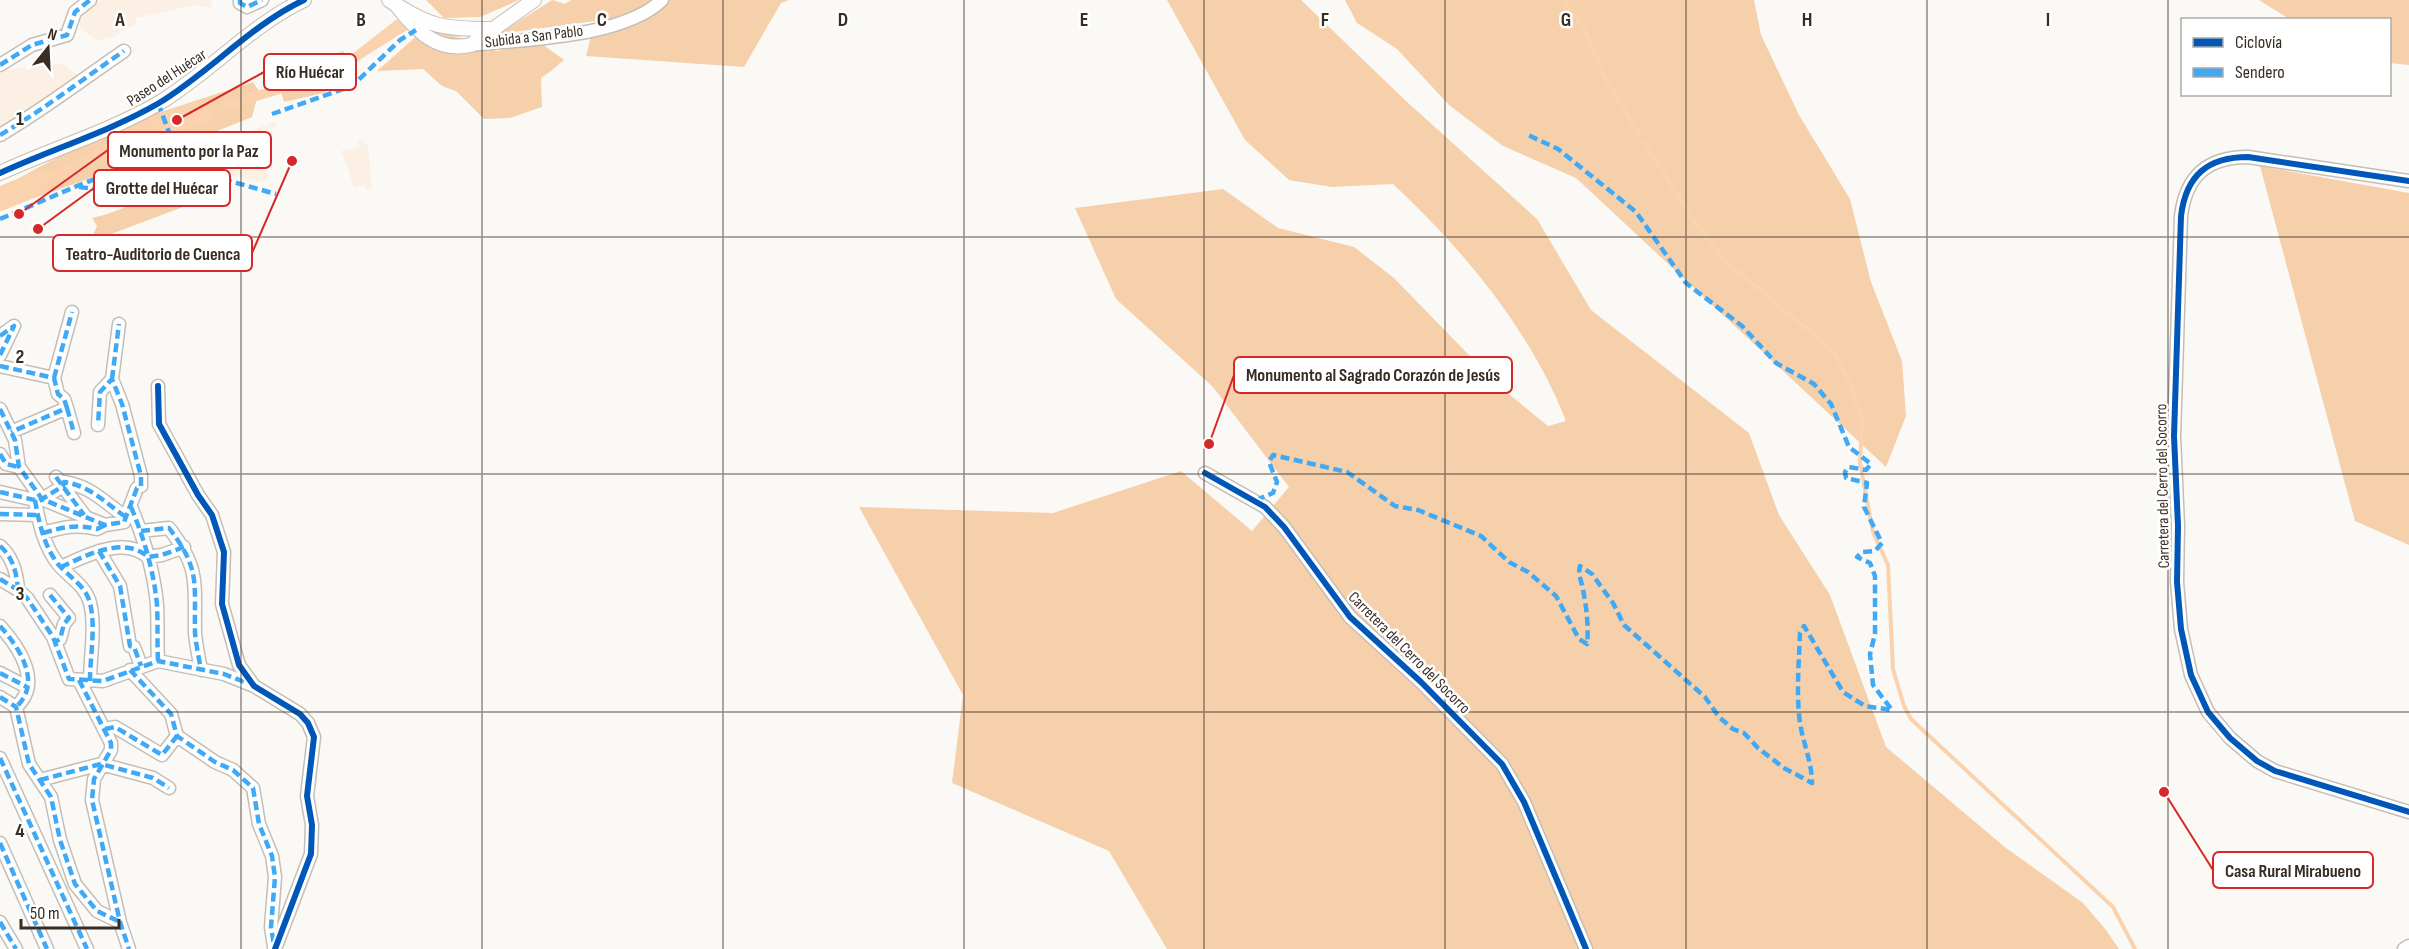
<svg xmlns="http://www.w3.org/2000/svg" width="2409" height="949" viewBox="0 0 2409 949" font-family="'Sofia Sans Condensed',sans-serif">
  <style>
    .green { fill: #fcf0e4 }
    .forest { fill: #f5d0aa }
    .water { fill: #fad3ae }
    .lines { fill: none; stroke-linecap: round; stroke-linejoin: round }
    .stream { stroke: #fad3ae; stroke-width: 4 }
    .river { stroke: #fad3ae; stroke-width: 24 }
    .minor-casing { stroke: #c3beb8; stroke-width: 15 }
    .tertiary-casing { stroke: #c3beb8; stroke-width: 16 }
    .minor { stroke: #fefefe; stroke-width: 12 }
    .tertiary { stroke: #fefefe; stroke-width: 14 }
    .quiet { stroke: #3fa9f5; stroke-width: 4.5; stroke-dasharray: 9 4.5; stroke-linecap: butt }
    .cycleway-casing { stroke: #fff; stroke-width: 10 }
    .cycleway { stroke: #0057b8; stroke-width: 6 }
    .grid { fill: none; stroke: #382d23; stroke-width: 1.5; stroke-opacity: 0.55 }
    .labels { text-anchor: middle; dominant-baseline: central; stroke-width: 5; stroke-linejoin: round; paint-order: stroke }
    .street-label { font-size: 16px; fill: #382d23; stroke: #fff }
    .grid-label { font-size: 20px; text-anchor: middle; font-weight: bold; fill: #382d23; stroke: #fff; stroke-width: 5; stroke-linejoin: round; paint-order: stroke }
    .leader { fill: none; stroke: #d62828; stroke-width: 2 }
    .callout-dot { fill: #d62828; stroke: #fff; stroke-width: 2 }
    .callout { fill: #fff; stroke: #d62828; stroke-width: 2 }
    .callout-label { font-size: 18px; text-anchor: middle; font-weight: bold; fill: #382d23 }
  </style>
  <rect width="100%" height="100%" fill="#fbf9f6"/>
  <path class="green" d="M100 0H212L211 8 195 5 136 18 135 25 112 37 97 41 81 28 79 18Z
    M63 63 78 76 0 132V71Z
    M275 122 277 126 211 150 117 179Z
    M360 139 368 146 372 189 367 190 364 185 354 188 341 150 346 151 359 147 358 140Z
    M225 151 223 156 239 160 241 164 247 162 265 164 269 178 258 182 193 164Z"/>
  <path class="forest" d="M426 0H519L480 17 444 18Z
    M552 0 565 4 571 0H789L781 3 744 67 586 56 595 21 499 34Z
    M1167 0H1301L1407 102 1537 219 1591 310 1749 433 1779 515 1830 595 1886 747 2006 848 2083 903 2106 930 2119 949H1167L1109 851 952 783 963 695 859 507 1053 513 1181 471 1252 531 1289 487 1213 387 1116 299 1075 208 1223 189 1278 228 1354 247 1394 278 1499 386 1548 426 1566 421C1531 331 1463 249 1393 184L1332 187 1289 180 1245 140Z
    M1345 0H1754L1761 35 1799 115 1850 199 1871 282 1902 361 1906 416 1886 467 1576 178 1503 146 1449 105 1397 49 1357 23Z
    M2259 0H2409V65L2390 63V20L2289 19Z
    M428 26 497 51 538 41 564 60 551 71 541 78 542 107 510 118 484 119 456 91 442 86 423 69 377 71Z
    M343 51 355 76 323 93 284 102 276 76Z
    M253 82 259 91 252 117 175 148 15 205 19 178 158 103 161 112Z
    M2260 166 2409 193V545L2355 521Z
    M185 176 191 190V204L90 242 97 226 92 218C127 210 155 194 185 176Z"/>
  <path class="water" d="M397 19 407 30 350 66 338 76 173 127 168 115 188 113 338 65Z
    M157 118 163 134 10 203 5 185 11 182 19 184 56 169Z"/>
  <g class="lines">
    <path class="stream" d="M1564 0 1585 31 1606 79 1639 134
      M1644 142 1692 218 1723 259 1833 351 1850 383 1862 420 1860 463 1873 532 1888 565 1893 669 1904 706 1911 719 2113 907 2135 949"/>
    <path class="river" d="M132 140 177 120 203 112
      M0 199 38 183"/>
    <g class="minor-casing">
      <path id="minor" d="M240 0V3L247 7 262 0
        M471 45C524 39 623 38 662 0
        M0 65 32 45 67 35 75 12 90 0
        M0 135C43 110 83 79 124 51
        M2409 181 2248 157C2208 157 2186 175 2181 216L2174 436 2178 526 2177 582 2181 629 2191 675 2208 712 2230 738 2257 761 2275 771 2409 812
        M0 336 14 326 0 355
        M0 366 54 378 58 394 64 399 67 408 11 432
        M54 378 72 312
        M112 379 119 324
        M158 386 159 424 198 495 212 515 224 552 222 604 239 665 254 686 300 714 308 723 314 737 307 796 312 825 311 854 275 949
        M67 408 74 433
        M0 409 15 440 19 467 42 499 105 525 124 522 137 488 141 486V476L122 404 112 379 100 392 98 425
        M0 454 6 464 19 467
        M1205 473 1265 507 1284 527 1350 617 1421 682 1502 764 1524 802 1586 949
        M56 477 85 516
        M0 492 39 501 63 486 64 482C91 486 105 503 126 517
        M35 500C39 523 44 546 58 564 69 577 86 586 90 603 96 627 90 656 90 681
        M131 507C144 538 154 572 157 605 158 624 157 643 158 661
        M0 514 38 515
        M141 531 169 528C201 570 194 583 195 633 196 645 199 658 201 670
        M43 533C63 527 77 524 97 529L105 525
        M0 546C13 557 17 574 18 590
        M99 551 120 586 130 646 134 647 141 666
        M61 567C85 556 124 535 148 557L162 555 184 547
        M0 579 18 590 27 598 53 637 69 679 103 681 158 661 224 674 254 686
        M50 595 69 618 64 624 60 639 55 642
        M0 626C19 647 43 683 16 707
        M130 670 171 714 177 736 215 762 233 770 253 788 259 824 272 856 275 877 271 927 274 947
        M0 673 27 687
        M79 680 111 743V750L94 779 92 800 120 922 129 949
        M0 697 16 707 29 764 51 797 60 840 75 884 97 911 120 922
        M105 729 115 727 162 755 177 736
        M0 758 87 949
        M40 780 101 764 153 778 169 788
        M0 843 47 949
        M0 922 16 949
        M2404 949 2409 946"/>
    </g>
    <g class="tertiary-casing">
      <path id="tertiary" d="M389 0C429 27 443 29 491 29
        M397 6C416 30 437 53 471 45L534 0
        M0 173C52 149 109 132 159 103 210 72 251 25 304 0"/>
    </g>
    <use href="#minor" class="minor"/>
    <use href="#tertiary" class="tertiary"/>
    <path class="quiet" d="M240 0V3L247 7 262 0
      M0 65 32 45 67 35 75 12 90 0
      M158 103 175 148
      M272 114 352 86 400 40 416 30
      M0 135C43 110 83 79 124 51
      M79 187 103 190 183 168 276 194
      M0 219 77 186 213 134
      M0 336 14 326 0 355
      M0 366 54 378 58 394 64 399 67 408 11 432
      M54 378 72 312
      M112 379 119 324
      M67 408 74 433
      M0 409 15 440 19 467 42 499 105 525 124 522 137 488 141 486V476L122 404 112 379 100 392 98 425
      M0 454 6 464 19 467
      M56 477 84 515
      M0 492 39 501 63 486 64 482C91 486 105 503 126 517
      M35 500C39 523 44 546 58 564 69 577 86 586 90 603 96 627 90 656 90 681
      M1256 500 1273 493 1277 482 1269 462 1273 455 1347 472 1395 506 1418 510 1481 536 1509 562 1528 572 1556 596 1579 639 1587 644C1589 626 1586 603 1582 585 1580 577 1578 574 1580 566L1592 574 1613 603 1624 625 1705 697 1719 717 1733 729 1744 733 1758 748 1784 768 1812 783C1812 762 1803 743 1800 723 1796 693 1799 663 1800 633L1804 626 1843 692 1865 706 1892 710 1873 685 1870 654 1875 634V576L1870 563 1857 557 1862 552 1875 551 1882 543 1864 507 1867 483 1846 478 1845 472 1849 467 1866 470 1871 464 1849 447 1831 404 1814 384 1776 363 1742 326 1686 283 1636 212 1558 149 1528 135
      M131 507C144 538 154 572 157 605 158 624 157 643 158 661
      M0 514 38 515
      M141 531 169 528C201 570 194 583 195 633 196 645 199 658 201 670
      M43 533C63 527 77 524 97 529L105 525
      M0 546C13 557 17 574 18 590
      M99 551 120 586 130 646 134 647 141 666
      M61 567C85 556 124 535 148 557L162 555 184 547
      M0 579 18 590 27 598 53 637 69 679 103 681 158 661 224 674 252 685
      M50 595 69 618 64 624 60 639 55 642
      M0 626C19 647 43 683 16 707
      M130 670 171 714 177 736 215 762 233 770 253 788 259 824 272 856 275 877 271 927 274 945
      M0 673 27 687
      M79 680 111 743V750L94 779 92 800 120 922 129 949
      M0 697 16 707 29 764 51 797 60 840 75 884 97 911 120 922
      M105 729 115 727 162 755 177 736
      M0 758 87 949
      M40 780 101 764 153 778 169 788
      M0 843 47 949
      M0 922 16 949"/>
    <g class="cycleway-casing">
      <path id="cycleway" d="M0 173C52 149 109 132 159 103 210 72 251 25 304 0
        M2409 181 2248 157C2208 157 2186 175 2181 216L2174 436 2178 526 2177 582 2181 629 2191 675 2208 712 2230 738 2257 761 2275 771 2409 812
        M158 386 159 424 198 495 212 515 224 552 222 604 239 665 254 686 300 714 308 723 314 737 307 796 312 825 311 854 275 949
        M1205 473 1265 507 1284 527 1350 617 1421 682 1502 764 1524 802 1586 949"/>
    </g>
    <use href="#cycleway" class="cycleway"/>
  </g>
  <path class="grid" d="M241 0V949M482 0V949M723 0V949M964 0V949M1204 0V949M1445 0V949M1686 0V949M1927 0V949M2168 0V949M0 237H2409M0 474H2409M0 712H2409"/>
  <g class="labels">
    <g class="street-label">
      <text transform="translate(534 37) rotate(-7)">Subida a San Pablo</text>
      <text transform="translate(167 78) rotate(-33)">Paseo del Huécar</text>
      <text transform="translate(2163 486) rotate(-91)">Carretera del Cerro del Socorro</text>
      <text transform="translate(1409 653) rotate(45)">Carretera del Cerro del Socorro</text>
    </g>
  </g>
  <g class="grid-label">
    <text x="120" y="26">A</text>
    <text x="361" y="26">B</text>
    <text x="602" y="26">C</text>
    <text x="843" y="26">D</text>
    <text x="1084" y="26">E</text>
    <text x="1325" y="26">F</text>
    <text x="1566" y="26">G</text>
    <text x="1807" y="26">H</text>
    <text x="2048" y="26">I</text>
    <text x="20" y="125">1</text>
    <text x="20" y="363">2</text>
    <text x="20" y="600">3</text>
    <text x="20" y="837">4</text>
  </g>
  <path class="leader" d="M177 120L264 72M19 214L108 150M38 229L94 188M292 161L252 253M1209 444L1234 375M2164 792L2213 870"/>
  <g class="callout-dot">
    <circle cx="177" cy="120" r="6"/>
    <circle cx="19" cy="214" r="6"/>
    <circle cx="38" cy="229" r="6"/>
    <circle cx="292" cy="161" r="6"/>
    <circle cx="1209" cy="444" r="6"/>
    <circle cx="2164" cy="792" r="6"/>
  </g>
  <g class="callout">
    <rect x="264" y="54" width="92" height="36" rx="6"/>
    <rect x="108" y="132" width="163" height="36" rx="6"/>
    <rect x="94" y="170" width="136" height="36" rx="6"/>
    <rect x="53" y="235" width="199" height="36" rx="6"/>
    <rect x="1234" y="357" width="278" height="36" rx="6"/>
    <rect x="2213" y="852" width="160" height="36" rx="6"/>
  </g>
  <g class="callout-label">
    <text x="310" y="78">Río Huécar</text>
    <text x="189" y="157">Monumento por la Paz</text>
    <text x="162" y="194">Grotte del Huécar</text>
    <text x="153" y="260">Teatro-Auditorio de Cuenca</text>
    <text x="1373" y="381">Monumento al Sagrado Corazón de Jesús</text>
    <text x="2293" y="877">Casa Rural Mirabueno</text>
  </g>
  <rect x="2181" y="18" width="210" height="78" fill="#ffffff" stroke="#afaba7" stroke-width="1.5"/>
  <rect x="2193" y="38" width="30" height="9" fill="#0057b8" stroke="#afaba7" stroke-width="1.5"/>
  <text x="2235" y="48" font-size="18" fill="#382d23">Ciclovía</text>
  <rect x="2193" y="68" width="30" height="9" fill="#3fa9f5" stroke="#afaba7" stroke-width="1.5"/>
  <text x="2235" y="78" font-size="18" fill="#382d23">Sendero</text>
  <g transform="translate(48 48) rotate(18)" stroke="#ffffff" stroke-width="4.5" paint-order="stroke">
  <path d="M0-4.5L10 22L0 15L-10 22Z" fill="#382d23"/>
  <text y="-9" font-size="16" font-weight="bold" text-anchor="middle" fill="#382d23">N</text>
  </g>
  <path d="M21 919v9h98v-9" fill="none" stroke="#382d23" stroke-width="3"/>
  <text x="30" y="919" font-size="18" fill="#382d23" stroke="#ffffff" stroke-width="4.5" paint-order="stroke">50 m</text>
</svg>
